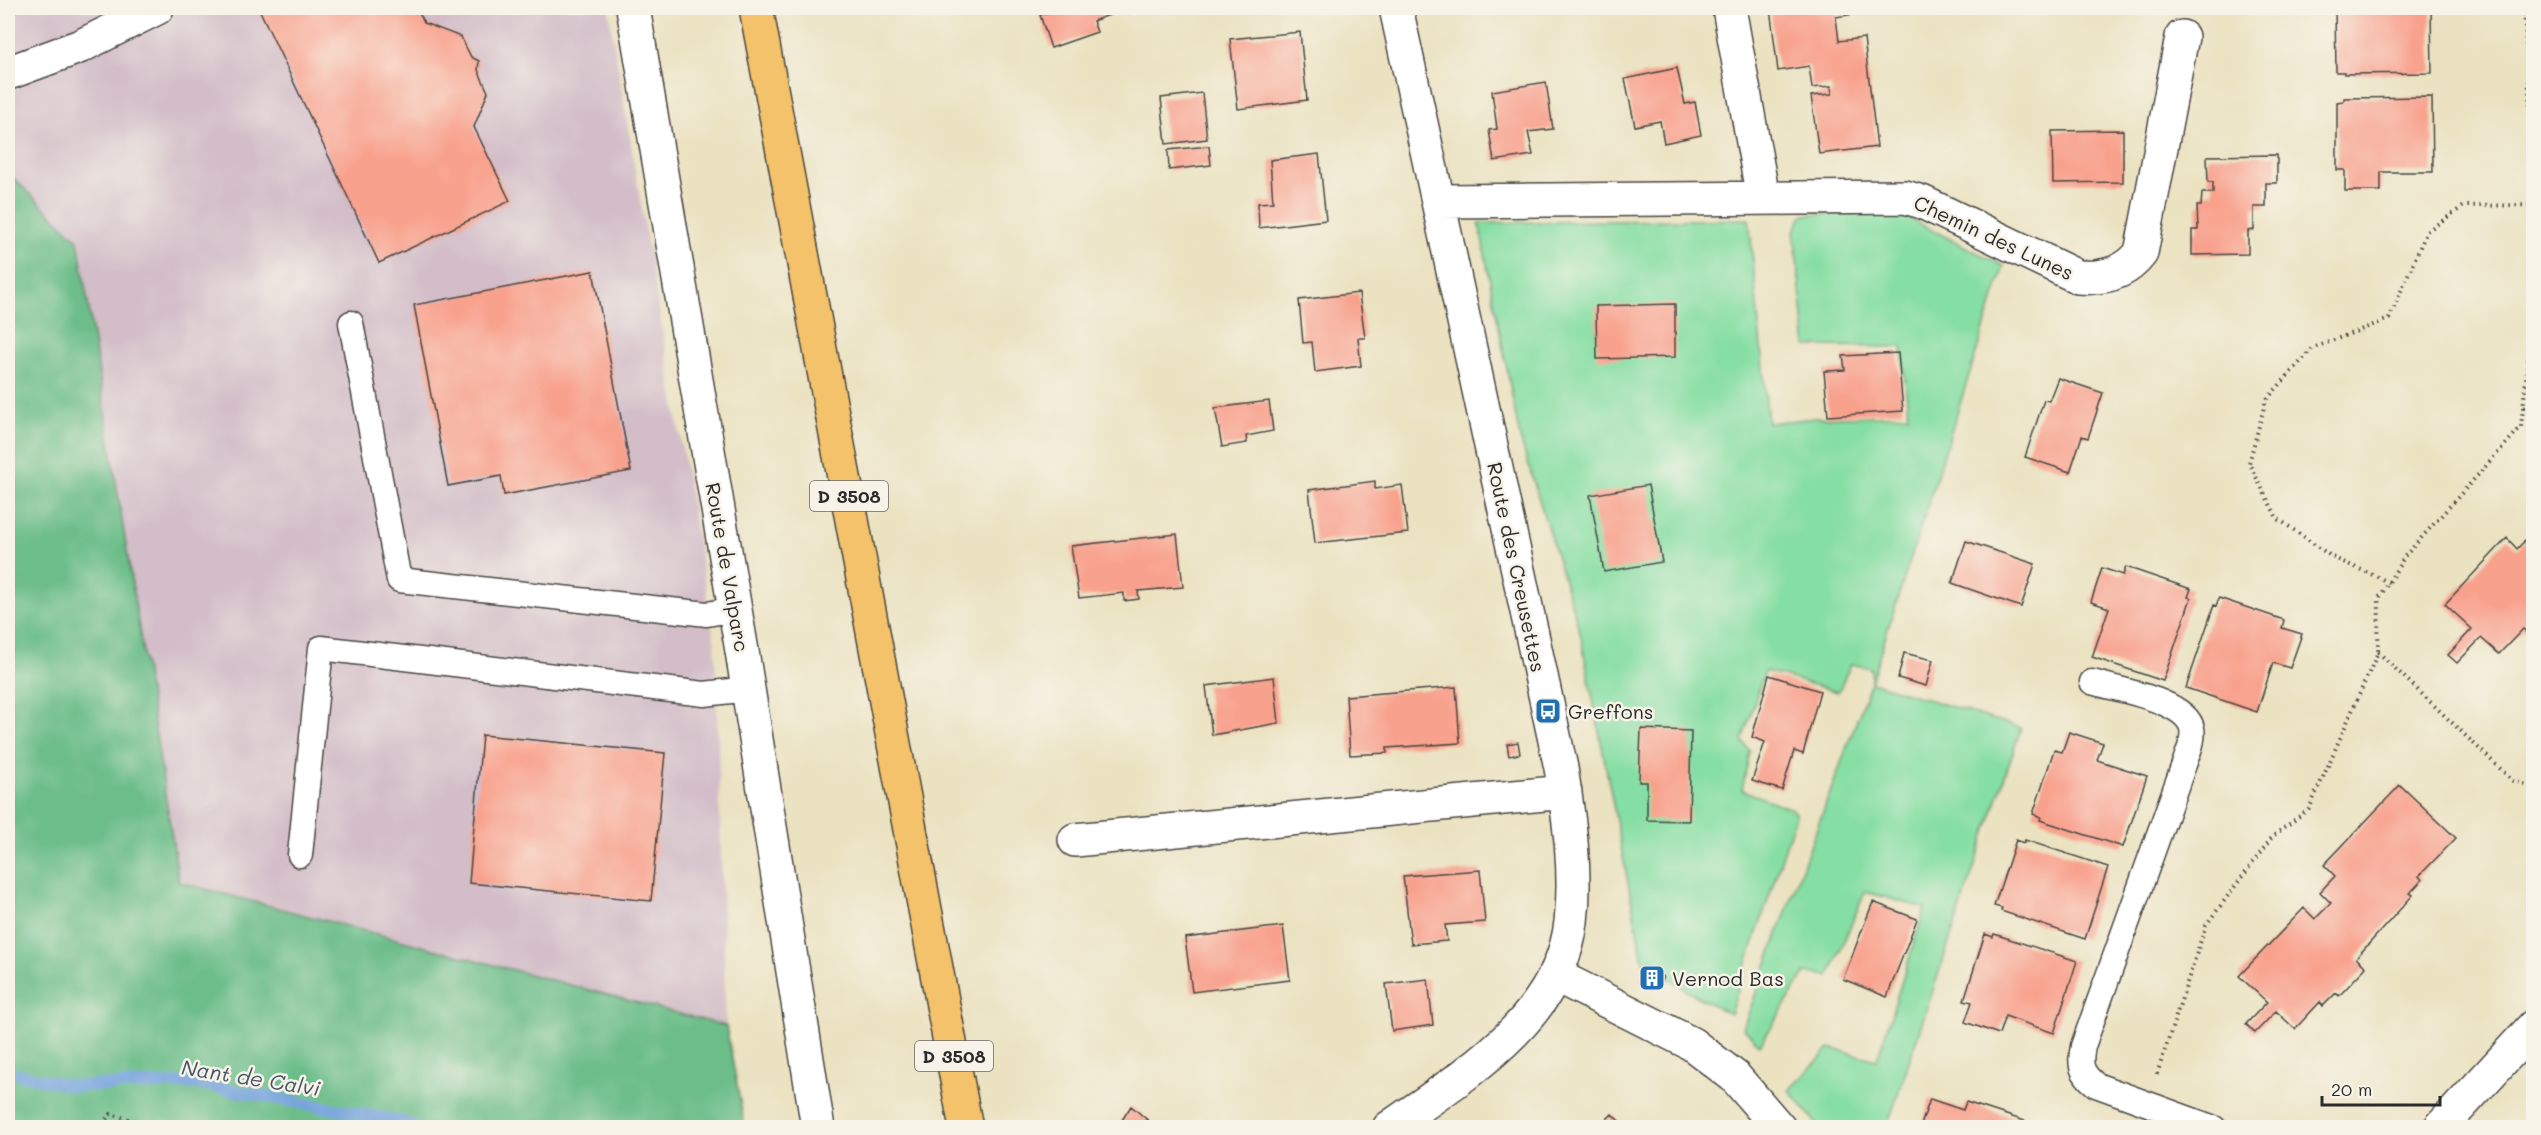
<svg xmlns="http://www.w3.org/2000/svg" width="2541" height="1135" viewBox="0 0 2541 1135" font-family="Mali,sans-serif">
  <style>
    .industrial { fill: #d2bdc8 }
    .green { fill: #85dea3; stroke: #588467; stroke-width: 1.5 }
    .forest { fill: #6cbd89; stroke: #4c745a; stroke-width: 1.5 }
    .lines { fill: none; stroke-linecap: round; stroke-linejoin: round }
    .stream { stroke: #74a3dd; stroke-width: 12 }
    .building { fill: #f8a18d }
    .lane-casing { stroke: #484642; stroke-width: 27 }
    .street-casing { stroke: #484642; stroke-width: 36 }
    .highway-casing { stroke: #484642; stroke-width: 36 }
    .path { stroke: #484642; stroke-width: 4; stroke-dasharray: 1.5 4.5; stroke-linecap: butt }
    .lane { stroke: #fff; stroke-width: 24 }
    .street { stroke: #fff; stroke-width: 33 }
    .highway { stroke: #f3c26a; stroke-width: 33 }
    .labels { text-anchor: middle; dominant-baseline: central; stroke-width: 5; stroke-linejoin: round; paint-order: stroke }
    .shield { fill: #f7f3e8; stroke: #686764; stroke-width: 1.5 }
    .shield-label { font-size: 18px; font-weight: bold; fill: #2b2b2b }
    .street-label { font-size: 20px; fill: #2b2b2b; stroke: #f7f3e8 }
    .poi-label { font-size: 20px; fill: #2b2b2b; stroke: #f7f3e8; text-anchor: start }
    .water-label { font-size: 21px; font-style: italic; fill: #455569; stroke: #f7f3e8 }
  </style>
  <rect width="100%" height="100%" fill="#f7f3e8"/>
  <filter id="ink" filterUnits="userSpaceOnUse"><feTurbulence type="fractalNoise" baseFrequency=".0167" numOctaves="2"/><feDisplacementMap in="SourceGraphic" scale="12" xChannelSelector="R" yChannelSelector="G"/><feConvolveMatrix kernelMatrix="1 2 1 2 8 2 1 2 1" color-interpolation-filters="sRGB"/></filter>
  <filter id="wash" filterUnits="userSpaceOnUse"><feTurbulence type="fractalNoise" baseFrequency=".008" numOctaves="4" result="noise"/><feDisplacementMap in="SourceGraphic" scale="24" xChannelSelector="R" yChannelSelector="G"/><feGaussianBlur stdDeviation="1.35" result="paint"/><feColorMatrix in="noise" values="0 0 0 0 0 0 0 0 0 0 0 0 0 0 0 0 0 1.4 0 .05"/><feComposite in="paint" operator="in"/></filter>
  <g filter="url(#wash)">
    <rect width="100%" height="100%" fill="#ebe2c1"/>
    <path class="industrial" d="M8 8H608L715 643 726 1026 179 883 78 240 8 173Z"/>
    <path class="green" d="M1892 210 2004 266 1871 682 2021 728 1887 1127H1819L1789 1090 1830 1048 1877 1060 1925 908 1865 892 1829 976 1805 973 1760 1045 1743 1028 1871 682V668L1851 664 1838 692 1765 671 1742 741 1750 751 1742 790 1792 809 1796 815 1730 1014 1698 997 1643 961 1580 632 1520 438 1479 223 1749 219 1768 423 1816 418 1908 415 1902 347 1806 346 1794 231 1803 215Z"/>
    <path class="forest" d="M8 173 78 240 179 882 726 1026 745 1127H8Z"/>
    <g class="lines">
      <path class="stream" d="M8 1072 72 1086 193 1083 399 1121 417 1128"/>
    </g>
    <g id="blocks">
      <path class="building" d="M267 8H417L424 23 461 37 471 57 479 61 478 70 488 92 474 127 510 201 379 263 260 11Z
        M1061 8H1144L1127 14 1125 9 1093 21 1097 32 1051 48 1040 15Z
        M1770 8H1859L1860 13 1836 17 1839 41 1864 38 1877 147 1819 154 1811 96 1832 94 1831 86 1812 88 1809 66 1778 71Z
        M2335 8H2431L2432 73 2344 74V72H2336Z
        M1300 32 1307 100 1238 109 1230 39Z
        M1677 68 1685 104 1695 102 1701 135 1664 143 1660 121 1635 126 1625 79Z
        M1546 82 1553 129 1528 132 1533 155 1494 161 1489 130 1497 129 1492 91Z
        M1202 93 1207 139 1166 144 1161 98Z
        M2432 97 2433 172H2381V191H2345V170H2337V102L2344 101V98Z
        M2123 130V182L2053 183 2052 131Z
        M1209 146 1211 165 1169 170 1168 150Z
        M1319 154 1326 220 1259 228 1258 203 1273 202 1270 160Z
        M2277 155V183H2266V207H2254V230L2248 231V254L2192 255V230H2198L2197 206H2201L2202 193H2213V182H2208L2207 156Z
        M593 271 631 471 504 495 501 476 448 486 414 305Z
        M1359 293 1365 338H1358L1361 366 1315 372 1312 342 1303 343 1299 300Z
        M1675 304V357L1597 359 1596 306Z
        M1898 353 1903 411 1828 416 1824 371 1845 370 1843 356Z
        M2058 378 2103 393 2088 438 2082 436 2070 472 2025 457 2044 400 2049 401Z
        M1269 401 1273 431 1246 436 1247 443 1222 447 1215 408Z
        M1375 481V489L1402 485 1408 533 1315 543 1309 490Z
        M1648 485 1662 562 1604 572 1590 495Z
        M2534 531V627L2528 633 2523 629 2499 654 2481 638 2457 663 2448 655 2472 629 2445 604 2507 538 2517 549Z
        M1177 534 1183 587 1138 591 1139 599 1124 601V593L1079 598 1071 546Z
        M1966 541 2035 564 2021 607 1952 583Z
        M2126 567 2191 589 2188 597 2191 598 2163 681 2092 657 2109 608 2091 602 2102 568 2123 575Z
        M2219 598 2284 620 2282 628 2302 634 2290 668 2273 663 2257 712 2186 688 2214 605 2216 606Z
        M1904 653 1933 660 1926 686 1898 678Z
        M1769 675 1820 691 1803 754 1794 751 1782 790 1752 781 1765 742 1752 737Z
        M1274 677 1279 723 1212 735 1206 686Z
        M1456 687 1460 743 1387 748V753L1350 755 1346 696Z
        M1641 729 1691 731 1689 821 1647 820V782H1639Z
        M2069 732 2103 743 2097 760 2147 776 2123 847 2040 820 2041 817 2033 814 2054 750 2062 752Z
        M482 735 665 753 651 901 469 883Z
        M1518 742 1520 754 1509 756 1507 744Z
        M2400 785 2456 838 2419 876 2422 880 2410 893 2413 895 2356 958 2366 967 2339 996 2336 993 2323 1006 2320 1002 2295 1029 2276 1011 2255 1033 2246 1024 2267 1002 2239 976 2304 908 2315 919 2331 903 2320 892 2335 876 2324 865Z
        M2016 840 2024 843 2025 840 2108 867 2085 939 2001 911 2002 908 1994 906Z
        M1480 870 1485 922 1445 925 1447 941 1411 944 1403 876Z
        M1873 902 1917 919 1887 997 1843 979Z
        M1283 926 1290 980 1192 992 1185 938Z
        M1985 934 1993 937 1994 934 2077 961 2054 1033 2005 1016 1999 1034 1965 1022 1972 1002 1964 1000Z
        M1646 968 1663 977 1657 988 1640 980Z
        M1428 979 1433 1025 1392 1031 1386 984Z
        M1930 1099 1963 1110 1966 1102 2031 1123 2030 1128H1920Z
        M1131 1106 1157 1128H1117Z
        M1612 1114 1626 1128H1598Z"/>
    </g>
  </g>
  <g filter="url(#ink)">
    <use href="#blocks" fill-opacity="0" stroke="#484642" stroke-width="1.5"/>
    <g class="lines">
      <g class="lane-casing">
        <path id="lane" d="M351 323 399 580 707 614 736 609
          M2092 682C2118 690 2185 700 2192 728 2194 738 2190 748 2187 756L2083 1046C2079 1065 2081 1073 2096 1085L2214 1128
          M300 855 321 648 704 694 749 689"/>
      </g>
      <g class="street-casing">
        <path id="street" d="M633 8 742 651 818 1128
          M1729 8 1763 198
          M8 73 81 46 157 8
          M1438 201 1905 197 1922 202 2078 277C2103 279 2126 273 2141 253L2182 37
          M1075 840 1565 792
          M1555 975 1692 1044 1735 1077 1779 1128
          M1389 1128C1461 1077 1560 1020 1571 922 1577 871 1569 818 1561 768L1396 8
          M2440 1128 2534 1026"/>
      </g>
      <g class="highway-casing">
        <path id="highway" d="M756 8 966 1128"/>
      </g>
      <path class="path" d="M2524 8 2534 173
        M2523 406 2534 403
        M2389 582 2332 557 2277 518 2249 463 2266 400 2313 348 2389 319 2427 231 2464 206 2534 205
        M2378 652 2513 781 2534 787
        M2157 1074 2206 925 2273 836 2309 809 2378 652 2379 598 2405 556 2521 427 2531 332 2534 253
        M98 1128 111 1114 159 1128"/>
      <use href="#lane" class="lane"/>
      <use href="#street" class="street"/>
      <use href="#highway" class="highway"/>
    </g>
  </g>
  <defs>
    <g id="bus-square" transform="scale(1.35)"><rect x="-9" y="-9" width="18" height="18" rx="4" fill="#1f6fb2" stroke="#f7f3e8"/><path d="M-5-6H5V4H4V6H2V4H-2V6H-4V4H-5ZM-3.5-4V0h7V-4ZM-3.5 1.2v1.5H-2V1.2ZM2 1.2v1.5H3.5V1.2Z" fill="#fff"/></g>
    <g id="building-square" transform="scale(1.35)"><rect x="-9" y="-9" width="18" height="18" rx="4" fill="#1f6fb2" stroke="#f7f3e8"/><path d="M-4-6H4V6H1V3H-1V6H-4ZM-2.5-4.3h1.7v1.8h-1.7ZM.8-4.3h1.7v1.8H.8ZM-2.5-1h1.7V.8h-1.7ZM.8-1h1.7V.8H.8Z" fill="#fff"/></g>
  </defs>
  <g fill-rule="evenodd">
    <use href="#bus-square" x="1548" y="711"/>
    <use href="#building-square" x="1652" y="978"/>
  </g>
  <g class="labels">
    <g class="shield">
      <rect x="810" y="481" width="78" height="30" rx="4.5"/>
      <rect x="915" y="1041" width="78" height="30" rx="4.5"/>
    </g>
    <g class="shield-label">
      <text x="849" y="496">D 3508</text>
      <text x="954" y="1056">D 3508</text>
    </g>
    <g class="street-label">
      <text transform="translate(1994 237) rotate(25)">Chemin des Lunes</text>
      <text transform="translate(728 567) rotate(80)">Route de Valparc</text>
      <text transform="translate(1517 567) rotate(78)">Route des Creusettes</text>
    </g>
    <g class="poi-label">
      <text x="1568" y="711">Greffons</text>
      <text x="1672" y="978">Vernod Bas</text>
    </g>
    <g class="water-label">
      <text transform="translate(251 1077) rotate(9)">Nant de Calvi</text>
    </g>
  </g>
  <rect width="2541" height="1135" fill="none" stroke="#f7f3e8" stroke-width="30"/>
  <path d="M2322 1096v9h118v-9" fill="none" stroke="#2b2b2b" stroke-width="3"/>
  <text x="2331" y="1096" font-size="18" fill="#2b2b2b" stroke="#f7f3e8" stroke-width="4.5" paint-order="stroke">20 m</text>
</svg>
